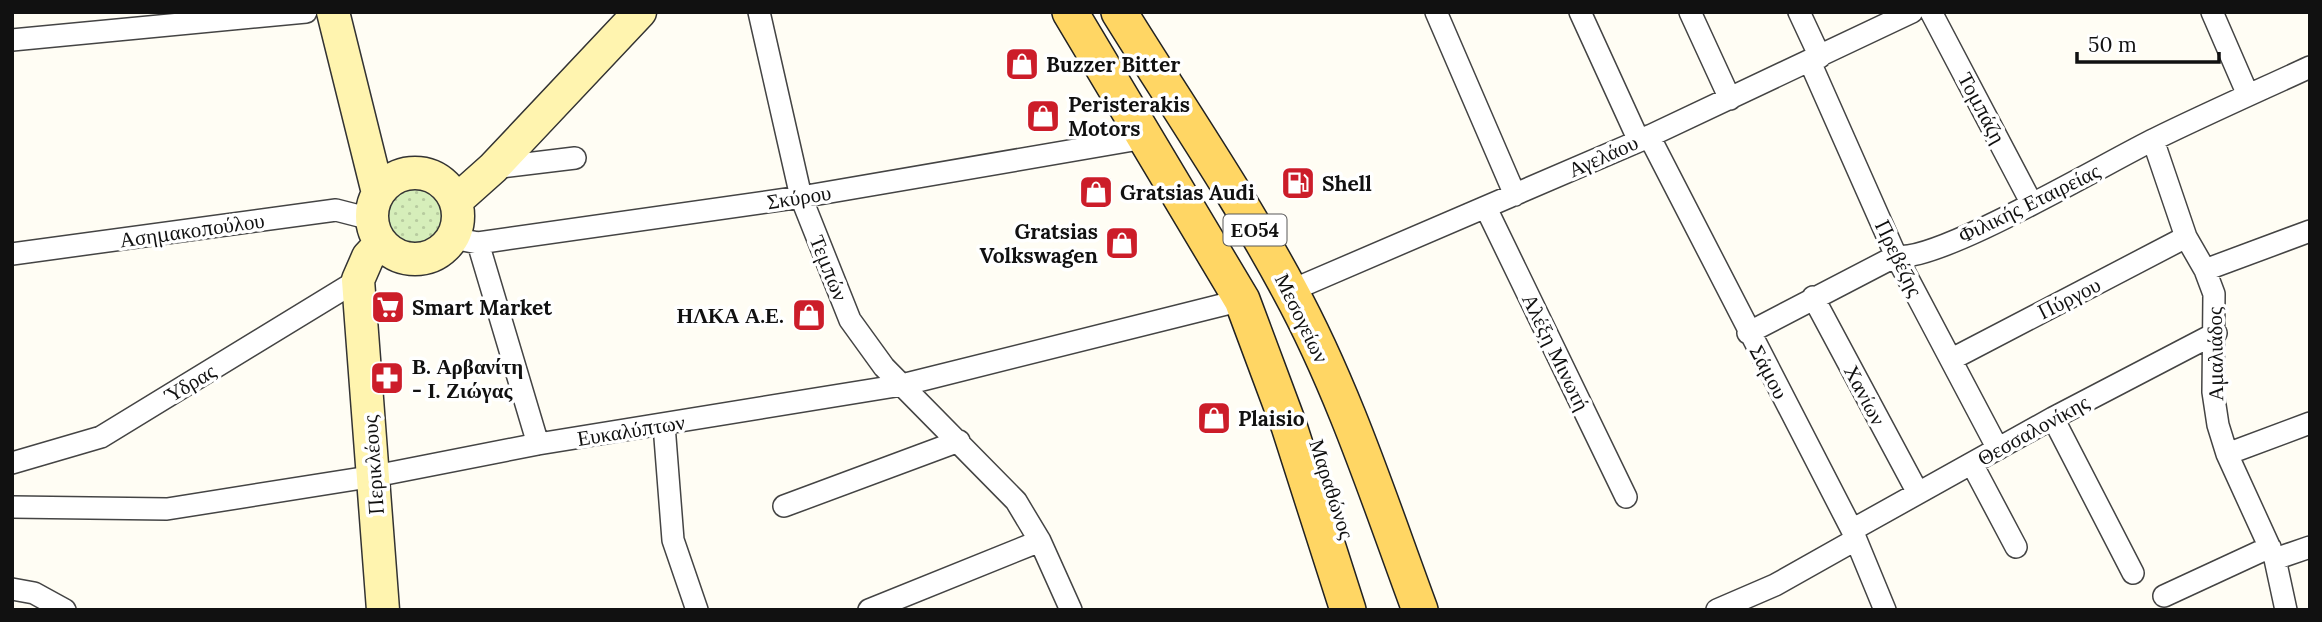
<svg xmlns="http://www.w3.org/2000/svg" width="2322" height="622" viewBox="0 0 2322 622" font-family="Lora,serif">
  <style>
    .grass { fill: url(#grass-dots) }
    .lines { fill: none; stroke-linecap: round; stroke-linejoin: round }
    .street-casing { stroke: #444; stroke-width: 24 }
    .secondary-casing { stroke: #333; stroke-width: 35 }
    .primary-casing { stroke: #222; stroke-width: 38 }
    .street { stroke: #fff; stroke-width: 21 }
    .secondary { stroke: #fff4af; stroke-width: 32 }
    .primary { stroke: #ffd664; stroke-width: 35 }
    .labels { text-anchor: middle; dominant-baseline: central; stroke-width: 7; stroke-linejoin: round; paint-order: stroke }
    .shield { fill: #fff; stroke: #585858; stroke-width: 2 }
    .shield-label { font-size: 19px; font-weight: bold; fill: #111 }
    .poi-label { font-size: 21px; font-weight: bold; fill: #111; stroke: #fff; text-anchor: start }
    .street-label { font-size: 21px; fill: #111; stroke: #fff }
  </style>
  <defs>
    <pattern id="grass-dots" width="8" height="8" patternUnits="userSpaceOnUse" patternTransform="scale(1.75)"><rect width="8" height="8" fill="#d6eeba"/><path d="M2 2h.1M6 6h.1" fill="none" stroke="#b7cb9f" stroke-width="1.8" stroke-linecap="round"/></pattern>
  </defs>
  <rect width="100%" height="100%" fill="#fffdf4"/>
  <path class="grass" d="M383 215a33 33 0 1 1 66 0a33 33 0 1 1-66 0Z"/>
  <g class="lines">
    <g class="street-casing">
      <path id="street" d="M759 12 801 197 850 320 884 367 1016 501 1040 541 1071 610
        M1436 12 1515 195
        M1580 12 1639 141
        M1690 12 1730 99
        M1799 12 1820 57
        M1931 12 2032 204
        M2212 12 2248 95
        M12 40 306 12
        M1810 62 1896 256 1998 449
        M1649 136 1852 530 1885 610
        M2153 140 2186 237 2205 270 2214 294 2213 392 2218 425 2227 454 2275 559 2286 610
        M493 168 575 158
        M1486 208 1626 497
        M453 238 478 243 801 197 1145 138
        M478 243 538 444
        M12 254 336 210 371 219
        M2205 270 2310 231
        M1290 291 1639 141 1912 12
        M1813 297 1918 493
        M1748 333 1896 256C1936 264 2109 161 2155 139 2206 114 2258 91 2310 67
        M1952 359 2186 237
        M2053 418 2133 573
        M664 425 673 540 697 610
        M2227 454 2310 423
        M12 463 101 437 358 280
        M1972 464 2016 547
        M784 506 959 441
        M12 507 167 509 375 476 538 444 902 385 1242 300
        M1852 530 2053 418 2216 333
        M2275 559 2310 547
        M12 589 34 593 65 610
        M2164 596 2270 547
        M869 610 1040 541
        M1717 610 1775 585 1855 540"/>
    </g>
    <g class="secondary-casing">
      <path id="secondary" d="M333 12 378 193
        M372 216a43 43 0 1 1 86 0a43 43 0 1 1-86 0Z
        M456 201 493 168 640 12
        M381 243 368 257 358 280 383 610"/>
    </g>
    <g class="primary-casing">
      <path id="primary" d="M1070 12 1242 300 1289 426 1348 610
        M1119 12C1176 104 1238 194 1289 289 1344 390 1380 502 1420 610"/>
    </g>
    <use href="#street" class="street"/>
    <use href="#secondary" class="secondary"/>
    <use href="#primary" class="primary"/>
  </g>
  <defs>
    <g id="shop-square" transform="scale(1.75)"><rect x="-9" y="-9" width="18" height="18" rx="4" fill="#cc1d29" stroke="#fff"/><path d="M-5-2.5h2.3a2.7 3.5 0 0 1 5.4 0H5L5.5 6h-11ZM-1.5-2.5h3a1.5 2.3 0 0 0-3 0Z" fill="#fff"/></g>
    <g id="fuel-square" transform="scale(1.75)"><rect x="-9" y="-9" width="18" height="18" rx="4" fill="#cc1d29" stroke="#fff"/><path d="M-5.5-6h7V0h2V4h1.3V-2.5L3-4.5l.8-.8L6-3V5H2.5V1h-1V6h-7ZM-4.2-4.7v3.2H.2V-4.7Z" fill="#fff"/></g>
    <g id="supermarket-square" transform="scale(1.75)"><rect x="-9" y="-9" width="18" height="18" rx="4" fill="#cc1d29" stroke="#fff"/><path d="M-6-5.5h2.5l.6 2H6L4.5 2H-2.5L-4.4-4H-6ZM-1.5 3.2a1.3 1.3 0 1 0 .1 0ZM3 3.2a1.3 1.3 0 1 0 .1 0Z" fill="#fff"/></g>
    <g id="pharmacy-square" transform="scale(1.75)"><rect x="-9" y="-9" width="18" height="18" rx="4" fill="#cc1d29" stroke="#fff"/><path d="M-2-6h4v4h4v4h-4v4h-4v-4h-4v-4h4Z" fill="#fff"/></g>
  </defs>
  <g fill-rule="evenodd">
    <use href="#shop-square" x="1022" y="64"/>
    <use href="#shop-square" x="1043" y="116"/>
    <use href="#fuel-square" x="1298" y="183"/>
    <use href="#shop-square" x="1096" y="192"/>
    <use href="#shop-square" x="1122" y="243"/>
    <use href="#supermarket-square" x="388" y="307"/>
    <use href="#shop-square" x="809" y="315"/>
    <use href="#pharmacy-square" x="387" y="378"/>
    <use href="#shop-square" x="1214" y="418"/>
  </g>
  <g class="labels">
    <rect class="shield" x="1223.5" y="214.5" width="63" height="31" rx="5"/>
    <g class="shield-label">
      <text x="1255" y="230">ΕΟ54</text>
    </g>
    <g class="poi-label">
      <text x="1046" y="64">Buzzer Bitter</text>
      <text x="1068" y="104">Peristerakis<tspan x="1068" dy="24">Motors</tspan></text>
      <text x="1322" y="183">Shell</text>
      <text x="1120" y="192">Gratsias Audi</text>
      <text x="1098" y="231" text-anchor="end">Gratsias<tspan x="1098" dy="24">Volkswagen</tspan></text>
      <text x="412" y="307">Smart Market</text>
      <text x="784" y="315" text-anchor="end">ΗΛΚΑ Α.Ε.</text>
      <text x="412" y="366">Β. Αρβανίτη<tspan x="412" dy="24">- Ι. Ζιώγας</tspan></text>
      <text x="1238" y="418">Plaisio</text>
    </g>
    <g class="street-label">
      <text transform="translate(1982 108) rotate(62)">Τομπάζη</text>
      <text transform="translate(1603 156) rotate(-24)">Αγελάου</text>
      <text transform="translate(799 197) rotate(-9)">Σκύρου</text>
      <text transform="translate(2029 203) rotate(-26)">Φιλικής Εταιρείας</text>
      <text transform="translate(192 230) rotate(-8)">Ασημακοπούλου</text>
      <text transform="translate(1899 258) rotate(64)">Πρεβέζης</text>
      <text transform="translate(829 268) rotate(68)">Τεμπών</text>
      <text transform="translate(2069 298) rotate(-27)">Πύργου</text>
      <text transform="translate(1302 318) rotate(64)">Μεσογείων</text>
      <text transform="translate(1556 352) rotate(64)">Αλέξη Μινωτή</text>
      <text transform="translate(2215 354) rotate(-91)">Αμαλιάδος</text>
      <text transform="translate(1769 372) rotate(62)">Σάμου</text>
      <text transform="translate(190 383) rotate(-31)">Ύδρας</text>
      <text transform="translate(1865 395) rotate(62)">Χανίων</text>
      <text transform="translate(631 430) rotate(-9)">Ευκαλύπτων</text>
      <text transform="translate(2033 430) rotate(-29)">Θεσσαλονίκης</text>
      <text transform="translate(373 465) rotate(-94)">Περικλέους</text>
      <text transform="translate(1332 489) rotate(72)">Μαραθώνος</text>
    </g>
  </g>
  <rect width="2322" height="622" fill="none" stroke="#111111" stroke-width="28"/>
  <path d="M2077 52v10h142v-10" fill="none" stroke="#111111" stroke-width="3.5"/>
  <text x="2088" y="52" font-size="21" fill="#111111" stroke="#ffffff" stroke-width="5" paint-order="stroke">50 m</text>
</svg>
